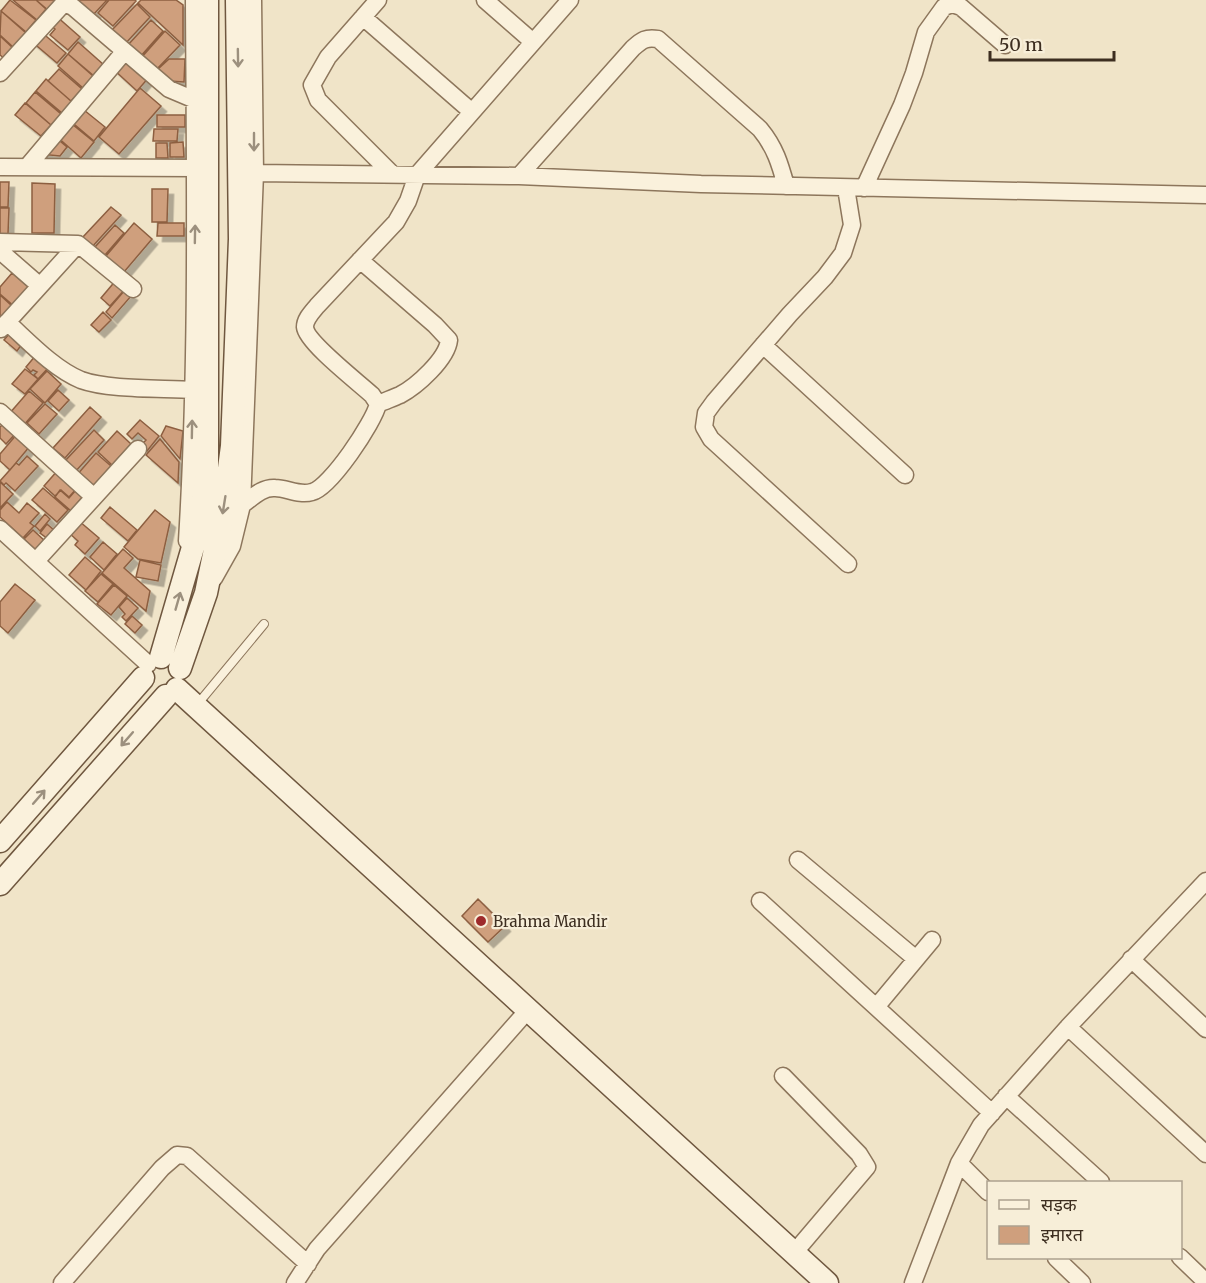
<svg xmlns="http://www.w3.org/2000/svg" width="1206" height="1283" viewBox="0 0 1206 1283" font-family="Merriweather,'Noto Sans Devanagari',serif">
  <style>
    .building { fill: #cf9f7d; stroke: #8d5f41; stroke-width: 1.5; filter: url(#shadow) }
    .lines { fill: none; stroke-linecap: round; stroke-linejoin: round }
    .lane-casing { stroke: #8d765c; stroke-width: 10 }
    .street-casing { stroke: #8d765c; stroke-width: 19 }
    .secondary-casing { stroke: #6f573f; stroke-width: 25 }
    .lane { stroke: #faf1dc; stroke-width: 8 }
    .street { stroke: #faf1dc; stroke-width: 16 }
    .secondary { stroke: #faf1dc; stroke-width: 22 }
    .oneway { stroke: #9c907e }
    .poi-dot { fill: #9e2a2b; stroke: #f7eed8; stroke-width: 2 }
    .labels { text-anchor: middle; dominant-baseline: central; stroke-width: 4.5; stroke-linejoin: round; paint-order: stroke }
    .poi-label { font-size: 15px; fill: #3d2e20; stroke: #f7eed8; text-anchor: start }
  </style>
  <defs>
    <filter id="shadow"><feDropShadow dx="5.5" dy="5.5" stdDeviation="0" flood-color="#0004"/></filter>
  </defs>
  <rect width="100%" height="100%" fill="#f0e4c8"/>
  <path class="building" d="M10 0 36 20 26 32 1 11Z
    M13 0H36L46 9 37 20Z
    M36 0H58L49 11Z
    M80 0H107L93 15 79 1Z
    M109 0H135L136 1 113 26 98 13Z
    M141 0H176L183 5V45L138 3Z
    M137 4 150 17 125 44 111 31Z
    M1 11 26 33 13 47 0 35Z
    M55 15 80 37 68 50 50 35 55 29 48 23Z
    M151 20 163 31 140 57 127 46Z
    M40 31 66 53 57 63 31 41Z
    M165 31 180 45 155 71 141 58Z
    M0 36 14 49 5 59 0 55Z
    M78 42 104 65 94 76 68 54Z
    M68 54 93 76 83 88 58 66Z
    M126 55 150 76 137 91 113 69Z
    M169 59H185L184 82 169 81 157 70Z
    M59 69 82 89 71 101 48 81Z
    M46 79 72 102 62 113 36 91Z
    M140 88 161 106 119 154 99 137Z
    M35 92 61 114 51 125 26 103Z
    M25 103 51 125 41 136 15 115Z
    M79 106 105 127 94 141 68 119Z
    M157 115H185V127H157Z
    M67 120 94 142 81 158 55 135Z
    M154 129H178L177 141H153Z
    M54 136 67 147 60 156 39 154Z
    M183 142 184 157H170V143Z
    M156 143H167L168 158H156Z
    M0 182H9L8 207H0Z
    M32 183 55 184 54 233H32Z
    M152 189H168L167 222H152Z
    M111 207 121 215 92 247 82 238Z
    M0 208H9L8 234H0Z
    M134 223 152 239 124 272 106 256Z
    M158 223H184V236H157Z
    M115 225 124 233 105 255 95 247Z
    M12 273 31 289 15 307 0 294V287Z
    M117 279 127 287 110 306 101 298Z
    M125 290 132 295 112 318 106 312Z
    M0 295 12 306 0 320Z
    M103 312 111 320 99 332 91 325Z
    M9 334 22 344 17 351 4 340Z
    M36 355 49 367 38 379 34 375 37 372 33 370 31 372 26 367Z
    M25 369 38 379 25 394 12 384Z
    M47 371 61 384 45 403 30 389Z
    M58 390 69 400 59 411 48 401Z
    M29 391 43 403 23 426 9 414Z
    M45 404 57 414 39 434 27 423Z
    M90 407 101 417 65 458 53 448Z
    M140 420 159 436 147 451 140 446 146 440 138 433 132 439 127 434Z
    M4 423 16 433 6 444 0 438V427Z
    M166 426 183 431 180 459 161 436Z
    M94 430 104 440 75 472 64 462Z
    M117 431 131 444 112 465 98 452Z
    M17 434 30 446 10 470 0 461V454Z
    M160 439 179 462 178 483 146 455Z
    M96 453 111 466 91 489 76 476Z
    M27 456 38 466 15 491 6 483 4 485 0 481 16 463 19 465Z
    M58 470 78 487 69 497 61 490 55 496 44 486Z
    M0 482 13 494 0 508Z
    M43 488 68 510 57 522 32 500Z
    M60 490 69 498 76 490 83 496 71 511 55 497Z
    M7 502 19 513 27 503 39 513 30 523 34 526 23 538 0 517V510Z
    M110 507 137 530 128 541 101 518Z
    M155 510 170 522 161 563 138 559 124 547Z
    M45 514 50 519 40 531 35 526Z
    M79 521 99 538 85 554 75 545 78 541 69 533Z
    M47 524 55 531 48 539 40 533Z
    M33 530 46 542 37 551 24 539Z
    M103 542 117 554 104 570 90 557Z
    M123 549 133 558 124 568 150 591 146 611 102 573Z
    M85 557 101 571 86 590 69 575Z
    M140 560 161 565 158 581 136 577Z
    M101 574 113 584 98 602 85 591Z
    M15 584 35 600 8 633 0 626V602Z
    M114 585 127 596 111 615 97 604Z
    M127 598 138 608 126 621 122 617 125 614 119 607Z
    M132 616 142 625 135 633 125 624Z
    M478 899 505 926 488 942 462 916Z"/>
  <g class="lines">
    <g class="lane-casing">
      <path id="lane" d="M196 706 264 624"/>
    </g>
    <g class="street-casing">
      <path id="street" d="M378 0 328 57 312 85 318 100 393 175
        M485 0 533 42
        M363 17 472 112
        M0 73 64 3 73 7 169 89 195 100
        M0 167 196 168
        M27 167 124 52
        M255 173 519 176 701 184 1206 195
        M519 176 633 48C642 40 646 37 658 39L760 129C775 147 780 164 786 186
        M846 188 852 225 843 253 825 277 790 314 714 402 706 413 704 427 711 439 848 564
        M864 188 902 105 914 73 926 32 944 7 952 4 961 7 1005 45
        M0 242 78 244 133 289
        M0 251 39 285
        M360 260 435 325 449 340C447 359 417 386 400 395 393 398 385 401 378 404
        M7 322C28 341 54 369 81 380 108 390 162 388 193 390
        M1 329 78 244
        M763 345 905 475
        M0 412 94 497
        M242 505C252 498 262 487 275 488 287 488 299 496 312 492 330 488 374 422 378 404L372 395C359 383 306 342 305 327 305 319 312 312 317 306L396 222 408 201 417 175 570 0
        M0 529 148 664
        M187 541C198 361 195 180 194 0
        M36 561 138 449
        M214 578 232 546 242 505 255 173 253 0
        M798 860 916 959
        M760 901 992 1113
        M1131 959 1206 1029
        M877 1006 932 940
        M1068 1027 1206 1154
        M783 1076 859 1154 867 1167 794 1253
        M1006 1096 1101 1182
        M959 1163 988 1192
        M1180 1257 1206 1282
        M1056 1258 1082 1283
        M62 1283 162 1168 177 1155 187 1156 308 1264
        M295 1283 317 1249 528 1010
        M913 1283 959 1163 981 1125 1068 1027 1206 881"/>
    </g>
    <g class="secondary-casing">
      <path id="secondary" d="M161 657 198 530 207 475V0
        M180 668 206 593 224 506 232 446 240 239 237 0
        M177 689 827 1283
        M0 841 143 678
        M0 884 166 696"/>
    </g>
    <use href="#lane" class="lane"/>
    <use href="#street" class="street"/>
    <use href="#secondary" class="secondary"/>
  </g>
  <defs><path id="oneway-shaft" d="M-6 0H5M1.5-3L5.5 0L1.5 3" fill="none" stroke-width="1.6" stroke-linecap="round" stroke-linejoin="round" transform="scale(1.5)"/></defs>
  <g class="oneway">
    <use href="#oneway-shaft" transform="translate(238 58) rotate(89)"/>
    <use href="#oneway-shaft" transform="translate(254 142) rotate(90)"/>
    <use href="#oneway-shaft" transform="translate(195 234) rotate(-89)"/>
    <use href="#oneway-shaft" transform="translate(192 429) rotate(-89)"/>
    <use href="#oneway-shaft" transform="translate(224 505) rotate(99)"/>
    <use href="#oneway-shaft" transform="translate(178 601) rotate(-74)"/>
    <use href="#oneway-shaft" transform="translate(127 739) rotate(131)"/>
    <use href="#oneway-shaft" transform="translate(39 797) rotate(-49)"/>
  </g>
  <circle class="poi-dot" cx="481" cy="921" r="6"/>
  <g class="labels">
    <g class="poi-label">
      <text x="493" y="921">Brahma Mandir</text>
    </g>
  </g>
  <rect x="987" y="1181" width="195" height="78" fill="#f7eed8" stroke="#ada18e" stroke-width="1.5"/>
  <rect x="999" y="1200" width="30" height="9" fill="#faf1dc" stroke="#ada18e" stroke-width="1.5"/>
  <text x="1041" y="1211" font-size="18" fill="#3d2e20">सड़क</text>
  <rect x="999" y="1226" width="30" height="18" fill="#cf9f7d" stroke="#ada18e" stroke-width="1.5"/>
  <text x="1041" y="1241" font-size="18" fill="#3d2e20">इमारत</text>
  <path d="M990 51v9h124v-9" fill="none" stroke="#3d2e20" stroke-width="3"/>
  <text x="999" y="51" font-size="18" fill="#3d2e20" stroke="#f7eed8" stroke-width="4.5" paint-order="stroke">50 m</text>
</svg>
